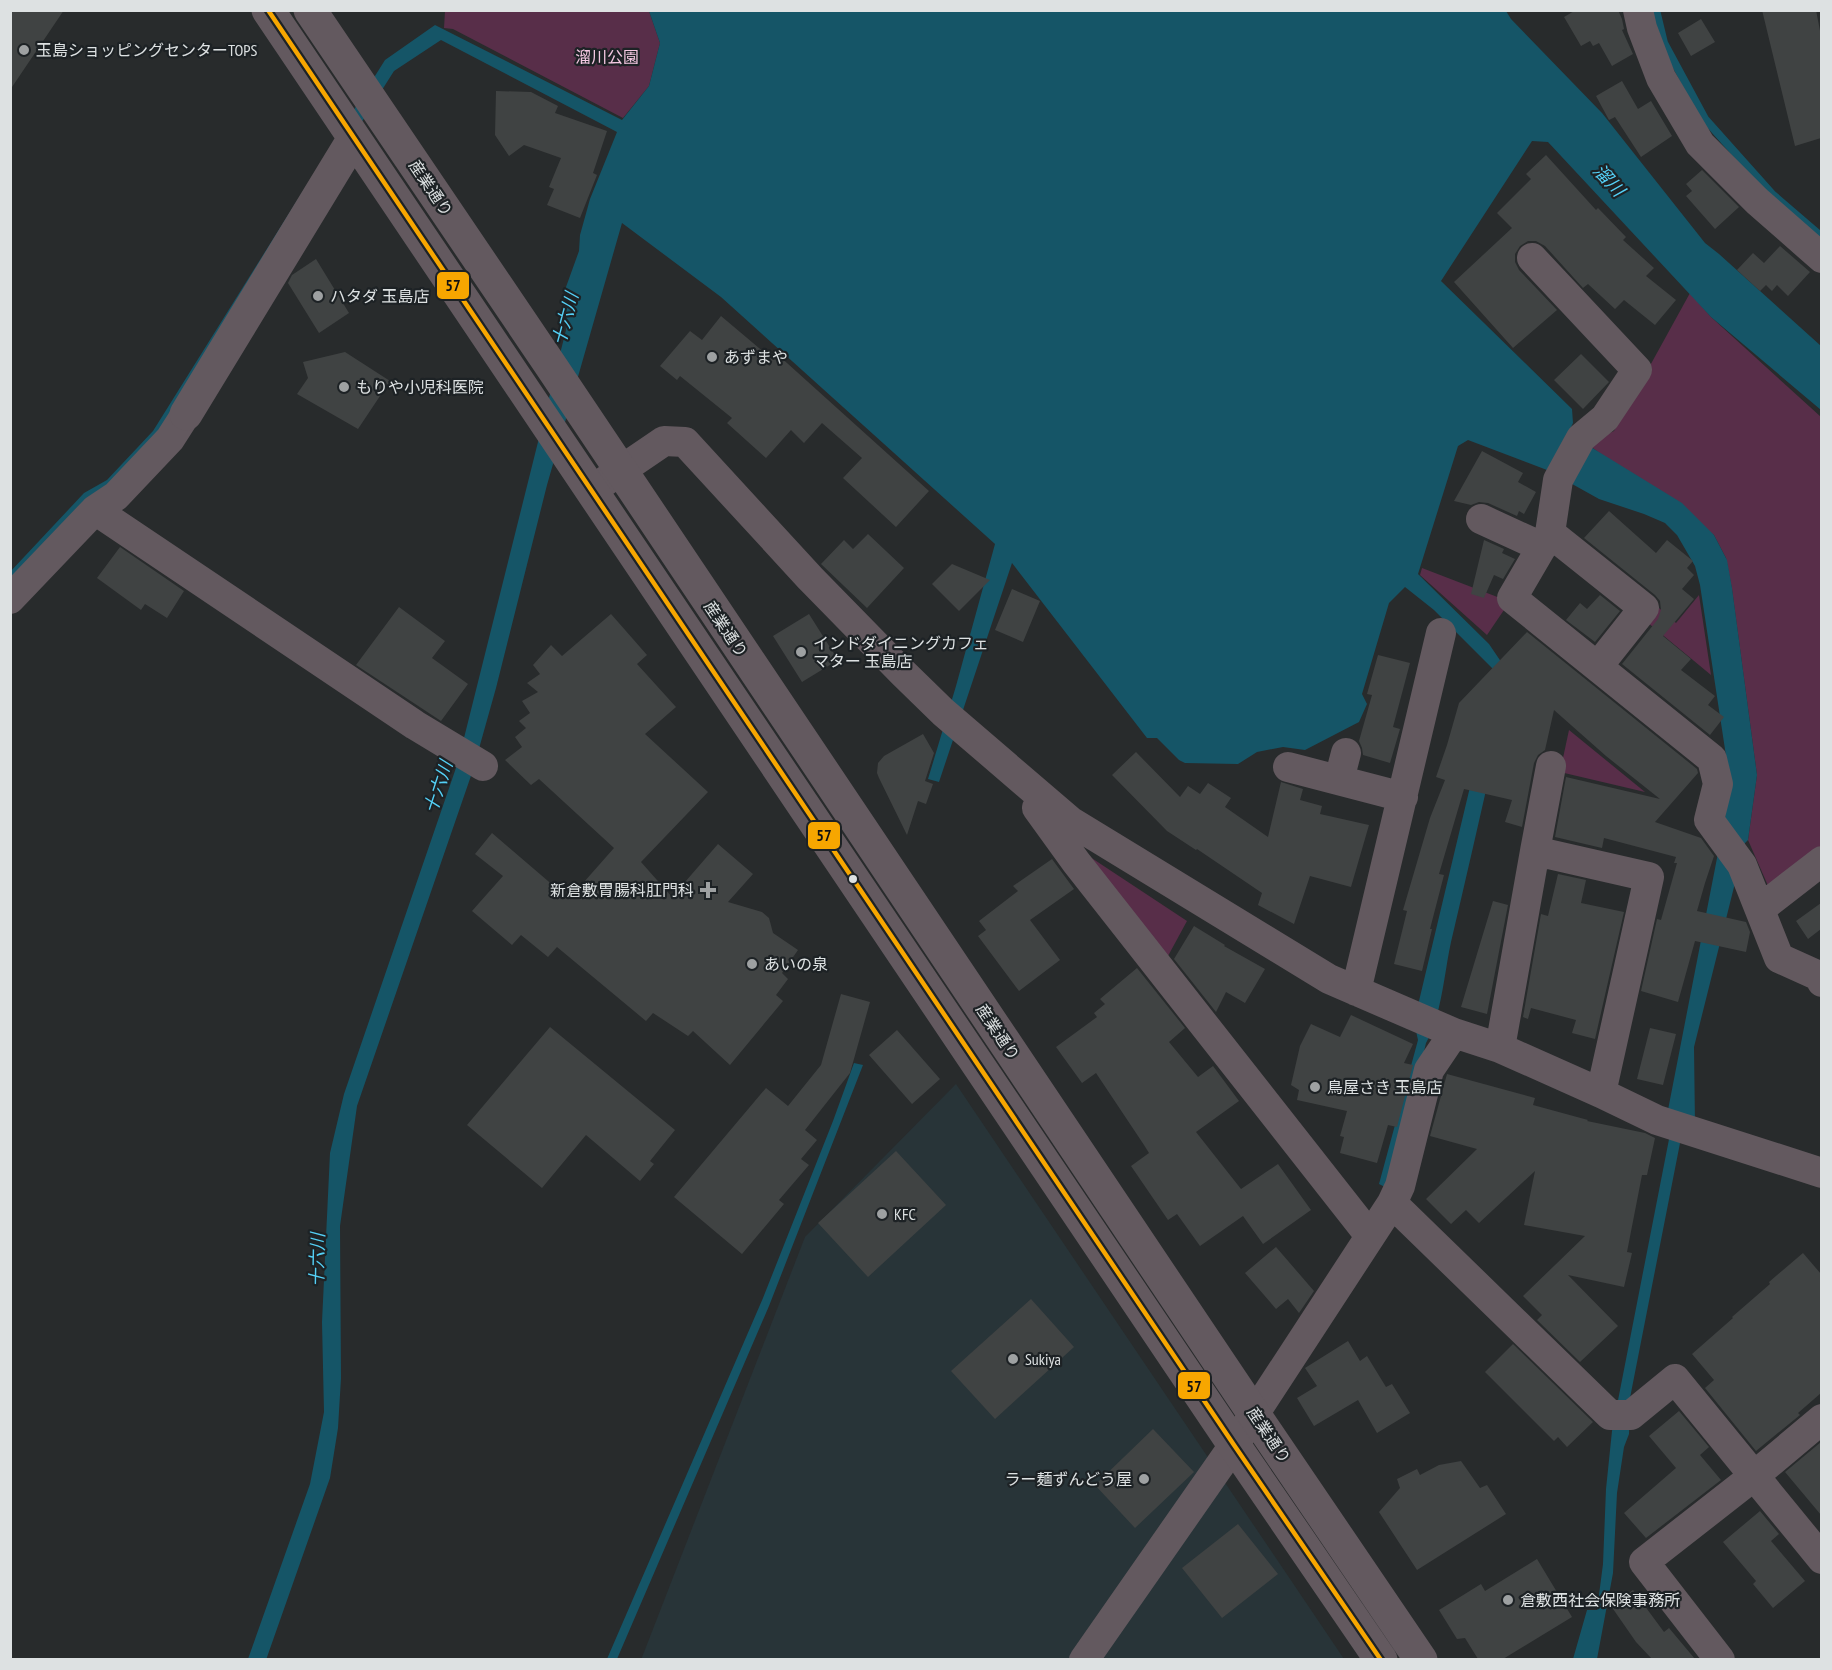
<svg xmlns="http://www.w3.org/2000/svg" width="1832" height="1670" viewBox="0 0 1832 1670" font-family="'PT Sans Narrow','Noto Sans JP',sans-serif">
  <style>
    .built { fill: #283438 }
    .green { fill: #582e49 }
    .water { fill: #155567 }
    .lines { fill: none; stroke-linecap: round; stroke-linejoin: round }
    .stream { stroke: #155567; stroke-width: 8 }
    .building { fill: #404343 }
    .minor { stroke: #63595f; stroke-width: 30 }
    .tertiary { stroke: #63595f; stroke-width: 33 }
    .bus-1-casing { stroke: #1d2225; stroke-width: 9 }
    .bus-1 { stroke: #f7a600; stroke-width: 4.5 }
    .poi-dot { fill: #9ea1a2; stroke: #1d2225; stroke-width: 2 }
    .bus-dot { fill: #dde1e2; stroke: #1d2225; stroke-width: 2 }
    .labels { text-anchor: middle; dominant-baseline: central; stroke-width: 4.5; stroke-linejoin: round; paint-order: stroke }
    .poi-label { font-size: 16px; fill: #dde1e2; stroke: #1d2225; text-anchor: start }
    .park-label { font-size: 16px; fill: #f4c8e2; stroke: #1d2225 }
    .street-label { font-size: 16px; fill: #dde1e2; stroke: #1d2225 }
    .water-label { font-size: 18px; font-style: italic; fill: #54d0f6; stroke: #1d2225 }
    .line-badge { stroke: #1d2225; stroke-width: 2 }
    .pale-badge-label { font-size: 16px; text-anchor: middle; font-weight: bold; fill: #111 }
  </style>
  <rect width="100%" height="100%" fill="#282b2c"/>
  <path class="built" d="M956 1084 1344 1659 641 1660 805 1237Z"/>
  <path class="green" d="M445 11H649L660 43 649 86 623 118 453 29 444 28Z
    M1690 293 1711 317 1821 417V849L1769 888 1748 840 1757 775 1732 589 1726 558 1714 535 1590 446 1593 441 1614 431Z
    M1422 568 1500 598 1506 607 1487 635 1420 575Z
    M1699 595 1711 675 1647 622 1659 608 1676 623Z
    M1569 730 1645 792 1560 772Z
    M1081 851 1187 921 1168 956Z"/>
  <path class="water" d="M649 11H1506L1511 19 1602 113 1705 243 1719 254 1821 346V410L1711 317 1548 142 1532 141 1441 281 1572 409 1573 423 1568 433 1682 503 1714 535 1727 560 1732 588 1757 775 1748 840 1745 843 1694 1047 1695 1125 1682 1133 1630 1398 1629 1434 1624 1447 1617 1493 1613 1573 1597 1659H1573L1587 1610H1597L1603 1564 1606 1489 1612 1431 1671 1129 1667 1115 1725 817 1730 782 1700 585 1695 566 1677 535 1665 523 1644 514 1599 499 1547 470 1468 440 1458 446 1418 574 1489 644 1508 672 1509 688C1490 773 1471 857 1451 942 1444 974 1442 1014 1426 1043L1393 1179 1385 1187 1379 1184 1418 1040 1414 1022 1495 682 1493 669 1434 610 1405 587 1389 603 1362 694 1367 704 1359 722 1305 750 1283 747 1257 752 1238 764 1185 763 1179 760 1157 738H1147L1012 563 939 782 928 779 956 686 995 544 721 297 622 223 547 485 496 688 473 770 357 1106 340 1226 341 1378 338 1428 330 1478 266 1660 248 1659 310 1484 324 1412 322 1322 330 1153 344 1094 458 762 566 330 565 301 566 287 579 251 580 235 590 199 617 132 441 40 394 71 161 439 11 589 10 572 84 493 107 480 153 431 385 60 435 25 622 120 649 86 660 43Z
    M854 1063 863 1065 769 1306 617 1659H607L763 1298 833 1121Z"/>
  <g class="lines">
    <path class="stream" d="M1656 10 1664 43 1705 119 1772 194 1822 237"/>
  </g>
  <path class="building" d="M10 10H64L10 90Z
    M1576 10H1618L1622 19 1624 29 1622 30 1633 54 1612 66 1599 43 1593 46 1590 41 1581 46 1564 17Z
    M1762 10H1816L1821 36V138L1795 146Z
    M1701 19 1715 42 1691 56 1678 33Z
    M1622 81 1638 109 1651 101 1672 136 1641 157 1615 117 1609 120 1596 96Z
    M496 91 531 92 558 106 555 113 607 131 593 173 597 175 580 218 547 205 554 189 549 187 561 158 524 145 509 156 495 135Z
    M1546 155 1596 210 1598 208 1626 237 1623 240 1654 268 1646 276 1676 300 1655 325 1624 300 1615 309 1588 284 1583 288 1545 246 1536 241H1528L1520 246 1515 254V262L1519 270 1557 310 1513 348 1454 282 1512 228 1497 213 1531 179 1526 174Z
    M1702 170 1739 207 1715 229 1686 196 1692 191 1686 184Z
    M1780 246 1810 272 1788 296 1777 285 1772 291 1766 285 1760 291 1737 270 1753 253 1764 263Z
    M316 259 349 313 319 333 288 283 292 275Z
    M721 316 772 359 777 354 929 491 896 527 843 478 862 458 822 423 804 443 791 430 766 458 727 423 732 418 680 376 677 380 660 366 690 331 702 340Z
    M345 352 390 381 358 429 297 394 308 378 303 362Z
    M1581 354 1609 382 1583 409 1554 380Z
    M1482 451 1523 473 1518 482 1536 492 1524 514 1519 511 1517 516 1488 503 1479 502 1471 505 1454 501Z
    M1609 511 1656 553 1667 540 1693 561 1687 568 1694 575 1682 589 1694 599 1663 636 1691 659 1681 670 1715 696 1708 705 1724 717 1710 735 1622 664 1658 619 1661 610 1660 601 1655 595 1584 538Z
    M868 534 904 568 867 608 821 564 844 540 853 549Z
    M1484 540 1504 549 1502 553 1515 559 1503 579 1494 575 1484 598 1471 594Z
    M120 547 184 591 167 618 145 604 141 610 97 578Z
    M952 564 990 580 959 611 932 584Z
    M1012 589 1040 601 1023 642 995 630Z
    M1600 595 1620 611 1595 642 1566 620 1580 603 1587 609Z
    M399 607 445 641 432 658 468 684 441 721 356 665Z
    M611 614 647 655 637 664 676 707 645 734 708 792 641 862 672 897 718 844 753 874 728 902 762 912 769 918 773 933 798 950 782 973 788 979 776 995 783 1001 730 1065 693 1031 688 1036 653 1013 646 1021 557 947 548 957 521 935 512 945 472 911 503 876 475 854 492 833 569 899 614 848 539 779 531 785 505 760 522 747 515 737 526 728 519 721 530 713 522 701 538 692 527 683 540 674 533 665 551 645 562 656Z
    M809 614 838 660 802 682 773 636Z
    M1527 632 1697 769 1698 773 1655 822 1701 838 1714 856 1705 883 1697 911 1746 922 1750 932 1746 952 1695 941 1678 1002 1641 991 1657 919 1661 920 1677 863H1674L1676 857 1604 838 1602 848 1555 837 1566 777 1660 799 1606 756 1554 710 1545 750 1538 755 1534 763 1522 827 1505 822 1512 800 1464 789 1439 874 1444 875 1430 929H1432L1422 971 1394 964 1407 911 1403 910 1430 818 1445 780 1436 777 1447 745 1459 703Z
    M1378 655 1410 663 1393 727 1400 729 1390 763 1363 755 1362 748 1359 741 1372 695 1367 694Z
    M923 734 934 753 925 781 933 784 926 804 918 801 907 835 879 778 877 773 878 763 884 756Z
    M1136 752 1180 797 1188 786 1200 794 1208 783 1231 798 1225 807 1268 837 1281 782 1303 789 1300 800 1322 806 1320 814 1369 825 1351 887 1310 876 1294 924 1258 905 1262 893 1197 849 1196 850 1167 831 1112 775Z
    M1052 859 1074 889 1030 920 1060 960 1019 991 978 936 986 930 979 921 1018 891 1013 886Z
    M1558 874 1586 880 1581 903 1624 912 1595 1039 1572 1033 1576 1020 1531 1008 1528 1019 1523 1017 1541 914 1548 916Z
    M1493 901 1508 905 1487 1014 1461 1007Z
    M1821 903V929L1808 939 1796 921Z
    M1194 926 1225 945 1224 946 1265 969 1245 1003 1226 992 1216 1012 1174 959Z
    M1137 968 1185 1028 1169 1042 1198 1077 1213 1066 1239 1101 1196 1132 1241 1189 1278 1164 1311 1210 1263 1244 1243 1216 1200 1246 1177 1214 1168 1220 1131 1166 1149 1153 1144 1145 1096 1073 1082 1083 1056 1047 1097 1017 1094 1013 1105 1004 1100 999Z
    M841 994 870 1002 850 1073 805 1130 817 1140 801 1159 809 1165 779 1200 784 1204 742 1254 674 1197 766 1088 788 1106 821 1065Z
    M1351 1015 1413 1044 1404 1063 1413 1065 1397 1127 1388 1125 1377 1163 1340 1153 1344 1137 1340 1136 1347 1111 1297 1100 1299 1090 1291 1085 1300 1046 1311 1024 1340 1037Z
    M550 1027 675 1130 650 1161 654 1164 640 1181 586 1135 542 1188 467 1125Z
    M1650 1028 1676 1034 1663 1085 1637 1079Z
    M897 1030 940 1079 912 1104 869 1055Z
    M1447 1074 1535 1098 1533 1105 1588 1120 1587 1121 1645 1133 1655 1138 1647 1175H1642L1627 1252 1632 1253 1624 1287 1568 1275 1618 1326 1580 1362 1537 1320 1542 1315 1523 1296 1585 1236 1524 1225 1535 1171 1479 1223 1466 1210 1451 1224 1426 1199 1477 1149 1430 1136Z
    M896 1151 946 1205 868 1277 818 1223Z
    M1276 1247 1314 1291 1299 1313 1288 1299 1276 1309 1245 1273Z
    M1803 1253 1821 1274V1393L1798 1413 1800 1415 1756 1451 1705 1388 1714 1380 1692 1354 1733 1318 1732 1317 1770 1284 1769 1282Z
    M1031 1299 1074 1347 995 1419 951 1371Z
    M1348 1341 1360 1361 1367 1356 1386 1387 1392 1384 1410 1413 1377 1433 1358 1400 1314 1426 1297 1398 1317 1386 1305 1368Z
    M1513 1344 1593 1422 1567 1447 1558 1437 1554 1441 1485 1372Z
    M1679 1411 1709 1447 1700 1455 1721 1480 1646 1538 1624 1513 1676 1468 1649 1436Z
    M1153 1429 1194 1472 1135 1528 1095 1485Z
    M1821 1442V1515L1785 1472Z
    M1461 1461 1480 1488 1487 1485 1506 1514 1417 1570 1379 1512 1400 1488 1397 1479 1417 1469 1420 1475 1439 1465Z
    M1760 1511 1779 1534 1771 1541 1805 1581 1773 1608 1753 1584 1756 1581 1723 1542Z
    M1238 1524 1278 1574 1222 1618 1182 1568Z
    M1537 1559 1572 1617 1503 1659H1478L1465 1638 1457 1639 1439 1610 1481 1584 1485 1591Z
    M1633 1590 1664 1632 1669 1628 1695 1659H1652L1636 1642 1611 1606Z"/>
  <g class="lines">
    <path class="minor" d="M1638 10 1642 28 1661 78 1700 144 1757 201 1822 258
      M1532 258 1637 370 1605 418 1581 438 1558 480 1550 533 1512 598 1712 759 1718 784 1709 820 1742 865 1779 958 1819 976 1822 982
      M592 490 664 441 685 442 810 578 903 673 943 712 1070 821 1329 979 1454 1033 1500 1048 1601 1093 1657 1120 1822 1173
      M95 510 415 725 483 766
      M1481 519 1542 547
      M1550 533 1644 608 1598 666
      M10 599 95 510 116 496 170 439 186 414
      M1288 767 1403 797
      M1339 780 1346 753
      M1037 808 1076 862 1370 1236
      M1535 851 1551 766
      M1760 909 1822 861
      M1356 991 1441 633
      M1500 1048 1535 851 1649 877 1601 1093
      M1392 1203 1610 1415H1631L1675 1379 1822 1559
      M1084 1660 1234 1445 1392 1203 1400 1186 1429 1070 1454 1033
      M1720 1660 1644 1562 1754 1476 1822 1419"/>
    <path class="tertiary" d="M268 10 1234 1445 1381 1660
      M310 10 551 366 1254 1414 1421 1660
      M186 414 354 138"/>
    <g class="bus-1-casing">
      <path id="bus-1" d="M268 10 1234 1445 1381 1660"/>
    </g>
    <use href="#bus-1" class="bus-1"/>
  </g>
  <g class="poi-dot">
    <circle cx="24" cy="50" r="6"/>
    <circle cx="318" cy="296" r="6"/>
    <circle cx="712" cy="357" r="6"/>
    <circle cx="344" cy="387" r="6"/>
    <circle cx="801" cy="652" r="6"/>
    <path d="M705 881h6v6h6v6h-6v6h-6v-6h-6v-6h6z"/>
    <circle cx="752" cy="964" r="6"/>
    <circle cx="1315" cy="1087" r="6"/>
    <circle cx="882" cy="1214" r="6"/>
    <circle cx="1013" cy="1359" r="6"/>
    <circle cx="1144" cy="1479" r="6"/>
    <circle cx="1508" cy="1600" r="6"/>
  </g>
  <circle class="bus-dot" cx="853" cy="879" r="5"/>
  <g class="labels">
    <g class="poi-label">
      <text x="36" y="50">玉島ショッピングセンターTOPS</text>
      <text x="330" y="296">ハタダ 玉島店</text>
      <text x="724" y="357">あずまや</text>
      <text x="356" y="387">もりや小児科医院</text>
      <text x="813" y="643">インドダイニングカフェ<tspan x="813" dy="18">マター 玉島店</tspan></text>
      <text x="694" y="890" text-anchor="end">新倉敷胃腸科肛門科</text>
      <text x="764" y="964">あいの泉</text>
      <text x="1327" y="1087">鳥屋さき 玉島店</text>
      <text x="894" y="1214">KFC</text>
      <text x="1025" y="1359">Sukiya</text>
      <text x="1132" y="1479" text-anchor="end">ラー麺ずんどう屋</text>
      <text x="1520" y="1600">倉敷西社会保険事務所</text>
    </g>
    <g class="park-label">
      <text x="607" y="57">溜川公園</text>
    </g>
    <g class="street-label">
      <text transform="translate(431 188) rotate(56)">産業通り</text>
      <text transform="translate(726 629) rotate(56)">産業通り</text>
      <text transform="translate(998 1032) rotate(56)">産業通り</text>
      <text transform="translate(1269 1435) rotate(56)">産業通り</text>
    </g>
    <g class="water-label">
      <text transform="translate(1609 180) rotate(47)">溜川</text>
      <text transform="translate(565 319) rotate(-75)">十六川</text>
      <text transform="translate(438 787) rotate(-72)">十六川</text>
      <text transform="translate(317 1260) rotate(-89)">十六川</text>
    </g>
  </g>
  <g class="line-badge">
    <rect x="436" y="271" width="34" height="29" rx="6" fill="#f7a600"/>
    <rect x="807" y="821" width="34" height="29" rx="6" fill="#f7a600"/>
    <rect x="1177" y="1371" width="34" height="29" rx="6" fill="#f7a600"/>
  </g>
  <g class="pale-badge-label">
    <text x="453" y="291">57</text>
    <text x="824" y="841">57</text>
    <text x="1194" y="1392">57</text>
  </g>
  <rect width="1832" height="1670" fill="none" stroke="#dde1e2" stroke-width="24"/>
</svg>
